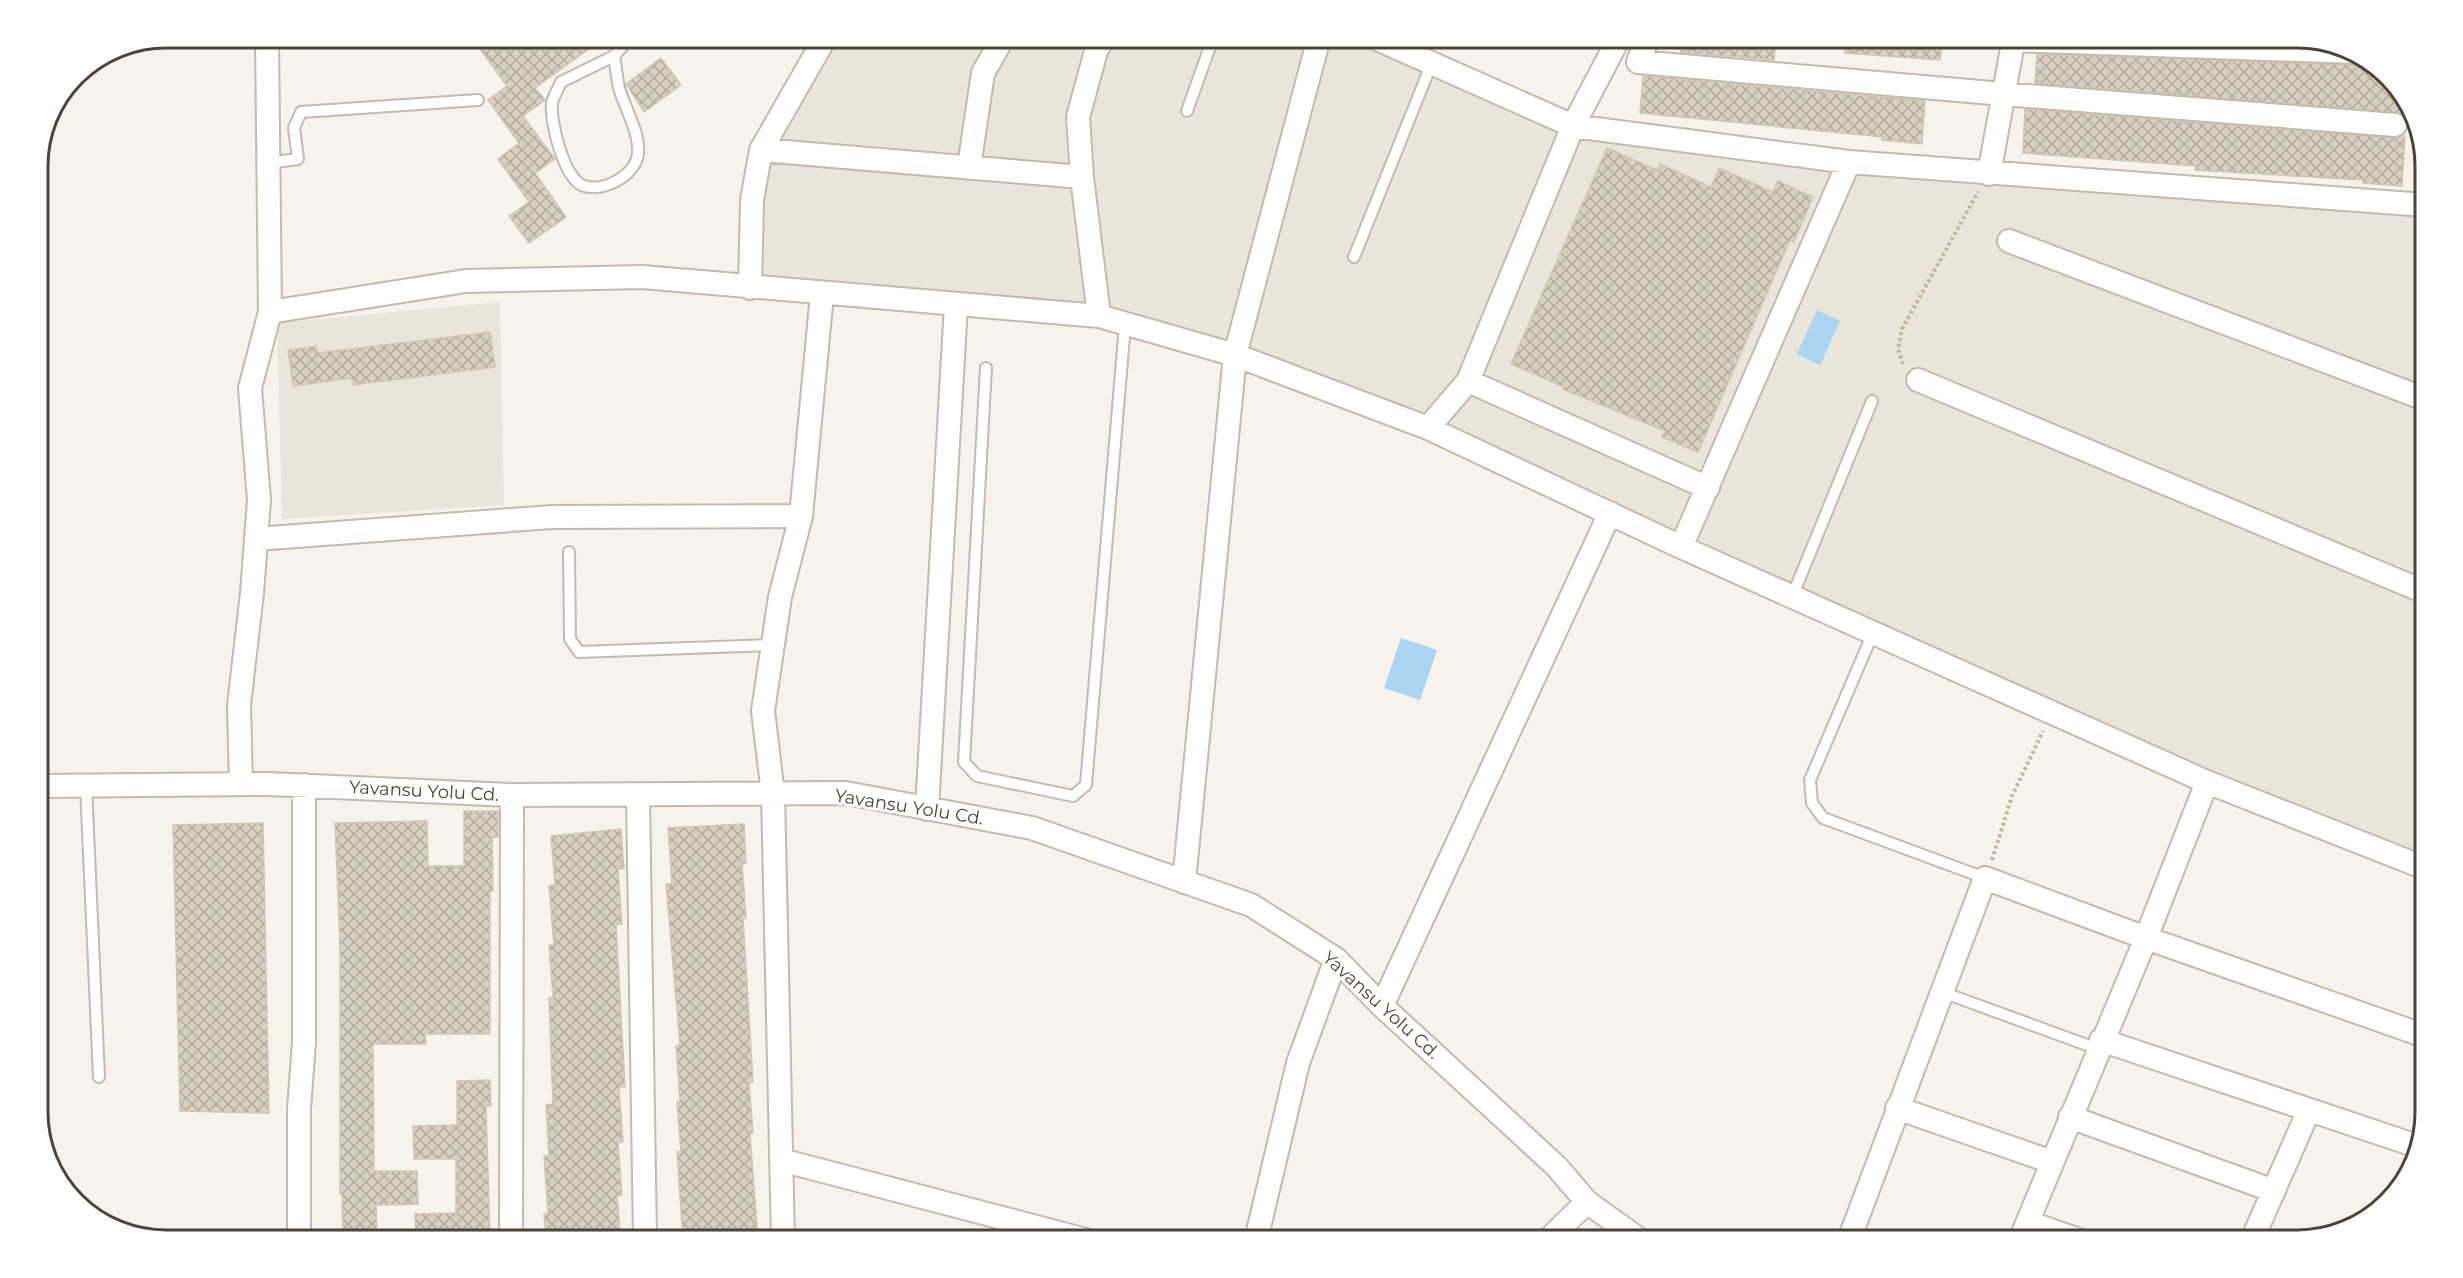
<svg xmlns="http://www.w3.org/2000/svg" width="2463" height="1278" viewBox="0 0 2463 1278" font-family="Montserrat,sans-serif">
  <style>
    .residential { fill: #eae5da }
    .water { fill: #a9d4f2 }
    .building { fill: url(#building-cross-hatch); stroke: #d3c7b4; stroke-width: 1.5 }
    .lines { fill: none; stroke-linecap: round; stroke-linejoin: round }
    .service-casing { stroke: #c2bbae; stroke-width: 14 }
    .minor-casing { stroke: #c2bbae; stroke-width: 26 }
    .path { stroke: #c4b79f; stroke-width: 4; stroke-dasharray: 3 3; stroke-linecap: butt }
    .service { stroke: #fff; stroke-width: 10 }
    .minor { stroke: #fff; stroke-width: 22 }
    .labels { text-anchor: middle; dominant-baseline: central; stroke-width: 6; stroke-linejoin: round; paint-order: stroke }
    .street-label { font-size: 18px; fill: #4b4439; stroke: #fff }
    .rim { fill: none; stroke: #4b4439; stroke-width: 3 }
  </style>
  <defs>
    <pattern id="building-cross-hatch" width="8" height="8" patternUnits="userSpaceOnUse" patternTransform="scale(1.5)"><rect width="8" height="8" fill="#d8cfc1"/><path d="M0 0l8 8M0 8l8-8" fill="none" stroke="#b1aa9e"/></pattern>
  </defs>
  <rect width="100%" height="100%" fill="#f6f3ec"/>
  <path class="residential" d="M825 38H1375L1573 126 2425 205V868L1428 428 1099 316 748 289 760 152Z
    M500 302 504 505 282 519 277 323Z"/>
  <path class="water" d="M1817 310 1840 321 1820 365 1797 354Z
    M1401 638 1437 650 1420 700 1384 688Z"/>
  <path class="building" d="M487 38H528L534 47 547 38H604L535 88 545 100 523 116 555 159 535 173 566 217 529 243 509 216 529 202 498 159 519 143 488 100 507 86 477 45Z
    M1682 38H1776L1774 60 1681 52Z
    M1847 38H1942L1940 60 1845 53Z
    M2037 54 2355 65 2365 61 2403 94 2402 113 2035 83Z
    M661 58 681 85 644 112 626 84Z
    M1643 76 1925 101 1922 144 1882 140 1883 137 1640 113Z
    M2025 109 2394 138 2405 136 2402 186 2363 183V180L2195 170 2196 166 2023 153Z
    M1607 148 1657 170 1660 164 1711 187 1719 168 1773 192 1778 181 1813 197 1794 242 1790 240 1698 452 1662 437 1665 431 1563 389 1564 387 1511 364Z
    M490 332 495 367 353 385 352 378 293 386 288 350 317 346 318 353Z
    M464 811H498V837H492L493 891H490V1034H425L426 1044H373L374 1171H417L418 1204 376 1205 377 1240H343L342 1194H340V945L335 823 427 821 428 866H464Z
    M263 823 269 1113 180 1111 173 825Z
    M744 824 746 863 742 864 746 918H743L753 1082 749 1083 753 1133 750 1134 758 1240H683L677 1152H681L677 1102H680L676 1046 680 1045 666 884H672L668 828Z
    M621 829 624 869H618L622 924 616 925 625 1087H619L623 1142 618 1143 622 1195 617 1196 621 1240H546L544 1214 548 1213 544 1156H549L546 1105 553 1104 549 998 553 997 549 945H554L549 886 555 885 551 836Z
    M490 1080 491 1106H486L490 1240H416L415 1214 456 1213V1159H414L413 1126 457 1125V1081Z"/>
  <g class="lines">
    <g class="service-casing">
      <path id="service" d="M614 56C616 67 617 78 619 88 625 109 640 132 638 154 635 176 604 192 584 186 564 180 550 122 552 103 553 97 559 88 561 82L614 56 630 38
        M1187 111 1213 38
        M267 163 298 159 294 128 301 112 478 100
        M38 249V248
        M1354 257 1431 65
        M986 368 964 762 977 776 1073 796 1086 785 1125 325
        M569 552 570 639 579 652 773 645
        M1792 597 1872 401
        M1873 633 1810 780 1812 803 1823 818 1985 878
        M86 786 99 1077
        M1942 992 2098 1049"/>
    </g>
    <g class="minor-casing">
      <path id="minor" d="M1375 38 1573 126 1849 162 2425 205
        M1648 38 1638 62 2003 94 2395 125
        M2013 40 2355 52
        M761 150 1082 177
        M969 167 983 73 1003 38
        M1989 174 2014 38
        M2009 241 2425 399
        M750 288 752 200 761 150 825 38
        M270 312 466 281 642 277 1099 316 1235 355 1428 428 1681 547 1849 162
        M1099 316 1082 177 1078 117 1096 51 1103 38
        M1918 380 2425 592
        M1468 381 1708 488
        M1428 428 1468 381 1573 126 1619 38
        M256 539 552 517 801 516
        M1681 547 2207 782 2425 868
        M241 784 239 705 252 593 259 500 250 388 270 312 267 38
        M38 786 268 784 512 795 846 793 1032 828 1251 905 1336 959 1382 1006 1556 1166 1587 1202 1640 1240
        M638 795 645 1240
        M927 809 956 305
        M1184 882 1235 355 1319 38
        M1382 1006 1610 513
        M2101 1040 2417 1146
        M1897 1108 2052 1162
        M2070 1117 2274 1191
        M781 1160 1086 1240
        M2028 1222 2079 1240
        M299 1240V1109L304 1042V785
        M511 1240 512 795
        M783 1240 773 794 763 711 780 597 801 516 822 294
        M1256 1240 1298 1063 1336 959
        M1548 1240 1587 1202
        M1849 1240 1985 878 2146 938 2425 1036
        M2020 1240 2146 938 2207 782
        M2252 1240 2309 1110"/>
    </g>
    <path class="path" d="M1903 364 1898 349 1902 329 1978 192
      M1992 860 2012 796 2043 731"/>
    <use href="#service" class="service"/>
    <use href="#minor" class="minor"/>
  </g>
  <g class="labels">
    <g class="street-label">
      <text transform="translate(424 791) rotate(3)">Yavansu Yolu Cd.</text>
      <text transform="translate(909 807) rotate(9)">Yavansu Yolu Cd.</text>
      <text transform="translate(1381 1005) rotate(42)">Yavansu Yolu Cd.</text>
    </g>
  </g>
  <path d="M0 0H2463V1278H0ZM166 48H2297A118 118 0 0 1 2415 166V1112A118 118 0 0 1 2297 1230H166A118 118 0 0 1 48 1112V166A118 118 0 0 1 166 48Z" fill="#fff" fill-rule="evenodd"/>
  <path class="rim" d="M166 48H2297A118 118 0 0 1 2415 166V1112A118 118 0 0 1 2297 1230H166A118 118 0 0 1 48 1112V166A118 118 0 0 1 166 48Z"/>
</svg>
